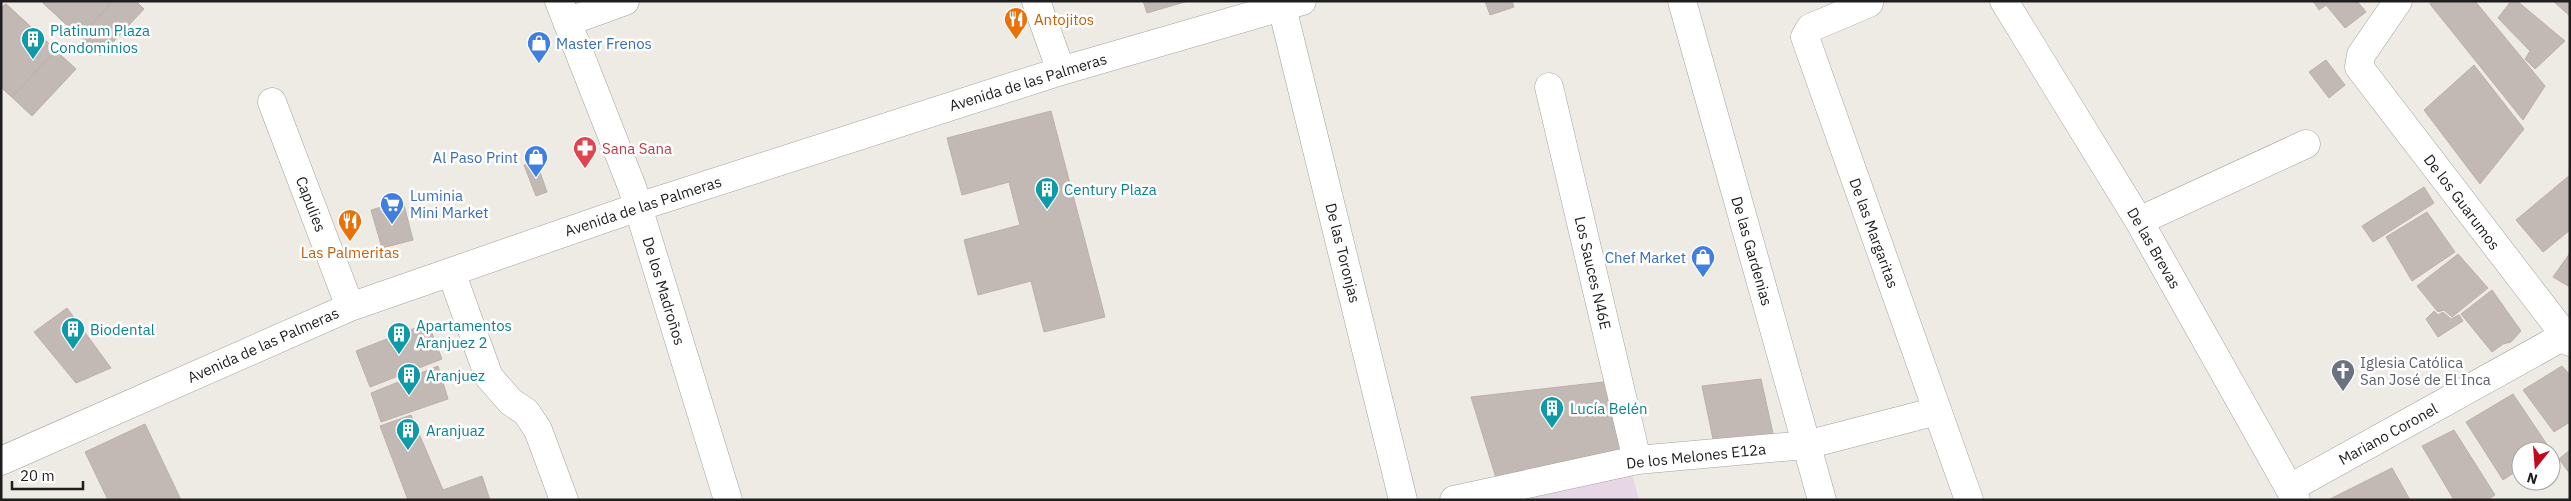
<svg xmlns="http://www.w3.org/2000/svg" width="2571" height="501" viewBox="0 0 2571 501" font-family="'IBM Plex Sans',sans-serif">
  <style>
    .industrial { fill: #e7d7e6 }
    .building { fill: #c3b9b4; stroke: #bfafa7 }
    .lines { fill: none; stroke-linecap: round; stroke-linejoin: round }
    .minor-casing { stroke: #a2a2a2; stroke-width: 29 }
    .minor { stroke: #fff; stroke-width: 28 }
    .labels { text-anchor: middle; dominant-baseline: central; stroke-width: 5; stroke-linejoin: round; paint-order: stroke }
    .food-label { font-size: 15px; fill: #c56008; stroke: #fff; text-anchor: start }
    .culture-label { font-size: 15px; fill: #0d838f; stroke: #fff; text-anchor: start }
    .shop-label { font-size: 15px; fill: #366cbe; stroke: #fff; text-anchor: start }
    .street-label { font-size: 15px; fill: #1e1e1e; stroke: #fff }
    .health-label { font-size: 15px; fill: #be3a42; stroke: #fff; text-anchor: start }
    .worship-label { font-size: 15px; fill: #5b616d; stroke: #fff; text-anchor: start }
  </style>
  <rect width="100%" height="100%" fill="#eeeae4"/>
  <path class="industrial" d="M1632 474 1639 500H1508Z"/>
  <path class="building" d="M41 1H136L144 9 100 56Z
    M41 1H113L80 37Z
    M1143 1H1188L1147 13Z
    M1485 1H1512L1514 7 1490 15Z
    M2313 1H2357L2366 12 2345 28 2326 5 2319 10Z
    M2432 1H2475L2545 86 2523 120 2430 4Z
    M2511 1H2517L2565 41 2535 69 2525 59 2530 51 2498 18Z
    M2553 1H2570V16Z
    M6 4 76 69 32 116 1 87V8Z
    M6 4 56 50 12 97 1 87V8Z
    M2326 60 2345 85 2329 98 2309 72Z
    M2474 65 2524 129 2480 184 2424 110Z
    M1051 111 1105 317 1044 332 1031 281 978 295 964 240 1020 225 1009 182 962 195 947 138Z
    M536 161 547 192 536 196 524 165Z
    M2570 175V230L2543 252 2516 220Z
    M2424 187 2434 203 2373 242 2362 226Z
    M403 201 413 240 382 248 371 210Z
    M2427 212 2455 252 2412 281 2386 237Z
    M2570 253V287L2553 277Z
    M2458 254 2488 288 2452 317 2444 310 2438 312 2417 286Z
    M2492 290 2521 331 2511 342 2503 344 2492 352 2461 314Z
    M67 308 111 368 76 383 34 332Z
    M2434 311 2438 315 2443 312 2451 319 2459 315 2463 321 2438 337 2426 319Z
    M428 323 442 359 370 387 356 351Z
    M438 366 448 399 381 422 371 393Z
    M2562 366 2570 375V422L2554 432 2523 390Z
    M1761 379 1774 438 1714 444 1702 386Z
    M1612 381 1631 462 1500 491 1471 397Z
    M2513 394 2550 449 2521 451V468L2503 480 2466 422Z
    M411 415 443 490 482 476 490 500H408L380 426Z
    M145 424 181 500H108L85 452Z
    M2454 430 2495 495 2487 500H2454L2422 446Z
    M2570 450V474L2559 459Z
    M2392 468 2410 500H2328Z"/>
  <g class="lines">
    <g class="minor-casing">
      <path id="minor" d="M559 1 632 187 728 500
        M1036 1 1061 71
        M1682 1 1822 500
        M2004 1 2139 221 2296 500
        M2398 1 2361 55 2359 67 2570 342
        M1869 3 1810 28 1805 37 1969 500
        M1282 7 1403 500
        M567 22 625 1
        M1549 87 1637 460
        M272 102 350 307
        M2139 221 2306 144
        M451 272 489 377 511 402 526 412 538 430 564 500
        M1 461 350 307 638 207 1061 71 1302 1
        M2290 488 2564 336
        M1454 500 1637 460 1806 445 1937 411"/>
    </g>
    <use href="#minor" class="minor"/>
  </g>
  <defs>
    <g id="restaurant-pin" transform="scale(1.25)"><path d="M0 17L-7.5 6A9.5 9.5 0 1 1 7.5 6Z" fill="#e8710a" stroke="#fff"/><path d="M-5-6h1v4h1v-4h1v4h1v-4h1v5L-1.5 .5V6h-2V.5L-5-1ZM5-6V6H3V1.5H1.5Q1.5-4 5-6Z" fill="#fff"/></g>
    <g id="building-pin" transform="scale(1.25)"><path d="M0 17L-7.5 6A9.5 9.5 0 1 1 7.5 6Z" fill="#0f9aa8" stroke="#fff"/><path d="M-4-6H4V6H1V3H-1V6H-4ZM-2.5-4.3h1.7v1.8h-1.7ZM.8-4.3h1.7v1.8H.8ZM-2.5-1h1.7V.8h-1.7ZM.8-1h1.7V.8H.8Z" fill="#fff"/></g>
    <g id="shop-pin" transform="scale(1.25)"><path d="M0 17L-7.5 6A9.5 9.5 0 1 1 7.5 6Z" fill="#3f7fe0" stroke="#fff"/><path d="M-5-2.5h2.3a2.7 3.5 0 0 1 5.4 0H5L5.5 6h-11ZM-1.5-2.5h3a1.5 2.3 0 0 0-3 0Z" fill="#fff"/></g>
    <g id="pharmacy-pin" transform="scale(1.25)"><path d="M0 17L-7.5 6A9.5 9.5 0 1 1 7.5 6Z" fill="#e0444e" stroke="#fff"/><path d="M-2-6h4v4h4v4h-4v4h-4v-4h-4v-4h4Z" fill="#fff"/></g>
    <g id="supermarket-pin" transform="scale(1.25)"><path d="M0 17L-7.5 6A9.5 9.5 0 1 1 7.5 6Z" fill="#3f7fe0" stroke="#fff"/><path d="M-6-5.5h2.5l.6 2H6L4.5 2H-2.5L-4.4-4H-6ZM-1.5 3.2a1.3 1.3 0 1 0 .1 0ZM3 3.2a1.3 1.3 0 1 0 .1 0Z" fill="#fff"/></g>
    <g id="church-pin" transform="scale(1.25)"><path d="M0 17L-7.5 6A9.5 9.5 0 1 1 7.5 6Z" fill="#6b7280" stroke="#fff"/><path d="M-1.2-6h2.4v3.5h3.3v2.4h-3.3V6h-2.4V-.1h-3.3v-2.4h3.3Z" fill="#fff"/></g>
  </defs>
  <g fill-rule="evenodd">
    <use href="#restaurant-pin" x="1016" y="19"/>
    <use href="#building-pin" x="33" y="39"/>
    <use href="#shop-pin" x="539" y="43"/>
    <use href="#pharmacy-pin" x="585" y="148"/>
    <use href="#shop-pin" x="536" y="157"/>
    <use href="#building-pin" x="1047" y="189"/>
    <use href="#supermarket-pin" x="392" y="204"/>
    <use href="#restaurant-pin" x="350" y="221"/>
    <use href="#shop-pin" x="1703" y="257"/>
    <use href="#building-pin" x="73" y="329"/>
    <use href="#building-pin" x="399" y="334"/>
    <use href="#church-pin" x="2343" y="371"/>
    <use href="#building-pin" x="409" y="375"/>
    <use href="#building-pin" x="1552" y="408"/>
    <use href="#building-pin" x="408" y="430"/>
  </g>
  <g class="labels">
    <g class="food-label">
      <text x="1034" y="19">Antojitos</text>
      <text x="350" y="252" text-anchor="middle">Las Palmeritas</text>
    </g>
    <g class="culture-label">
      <text x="50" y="30">Platinum Plaza<tspan x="50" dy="17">Condominios</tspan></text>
      <text x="1064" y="189">Century Plaza</text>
      <text x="416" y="325">Apartamentos<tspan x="416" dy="17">Aranjuez 2</tspan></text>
      <text x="90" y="329">Biodental</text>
      <text x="426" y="375">Aranjuez</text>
      <text x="1570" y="408">Lucía Belén</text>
      <text x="426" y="430">Aranjuaz</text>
    </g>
    <g class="shop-label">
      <text x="556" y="43">Master Frenos</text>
      <text x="518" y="157" text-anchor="end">Al Paso Print</text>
      <text x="410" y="195">Luminia<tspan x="410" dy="17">Mini Market</tspan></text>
      <text x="1686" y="257" text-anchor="end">Chef Market</text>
    </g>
    <g class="street-label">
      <text transform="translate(1028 82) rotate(-17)">Avenida de las Palmeras</text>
      <text transform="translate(2462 202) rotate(53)">De los Guarumos</text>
      <text transform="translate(311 204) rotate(69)">Capulies</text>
      <text transform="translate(643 206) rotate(-18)">Avenida de las Palmeras</text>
      <text transform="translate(1874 233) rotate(70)">De las Margaritas</text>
      <text transform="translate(2154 248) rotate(60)">De las Brevas</text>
      <text transform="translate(1752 251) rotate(74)">De las Gardenias</text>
      <text transform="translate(1343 253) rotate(76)">De las Toronjas</text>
      <text transform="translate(1593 273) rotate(77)">Los Sauces N46E</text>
      <text transform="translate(664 291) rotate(73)">De los Madroños</text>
      <text transform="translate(263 345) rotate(-24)">Avenida de las Palmeras</text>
      <text transform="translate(2388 434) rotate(-29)">Mariano Coronel</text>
      <text transform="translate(1696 456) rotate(-6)">De los Melones E12a</text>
    </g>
    <g class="health-label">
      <text x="602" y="148">Sana Sana</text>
    </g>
    <g class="worship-label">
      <text x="2360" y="362">Iglesia Católica<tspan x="2360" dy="17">San José de El Inca</tspan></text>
    </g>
  </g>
  <rect width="2571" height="501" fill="none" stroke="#1e1e1e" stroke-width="5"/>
  <g transform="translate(2536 466) rotate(197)"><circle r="24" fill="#ffffff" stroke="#a5a5a5"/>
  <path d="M0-4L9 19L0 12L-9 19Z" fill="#c10b1d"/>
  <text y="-8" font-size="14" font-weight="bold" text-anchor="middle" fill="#1e1e1e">N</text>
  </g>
  <path d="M12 481v8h71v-8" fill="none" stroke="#1e1e1e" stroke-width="2.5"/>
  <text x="20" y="481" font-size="15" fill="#1e1e1e" stroke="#ffffff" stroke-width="4" paint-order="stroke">20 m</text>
</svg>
